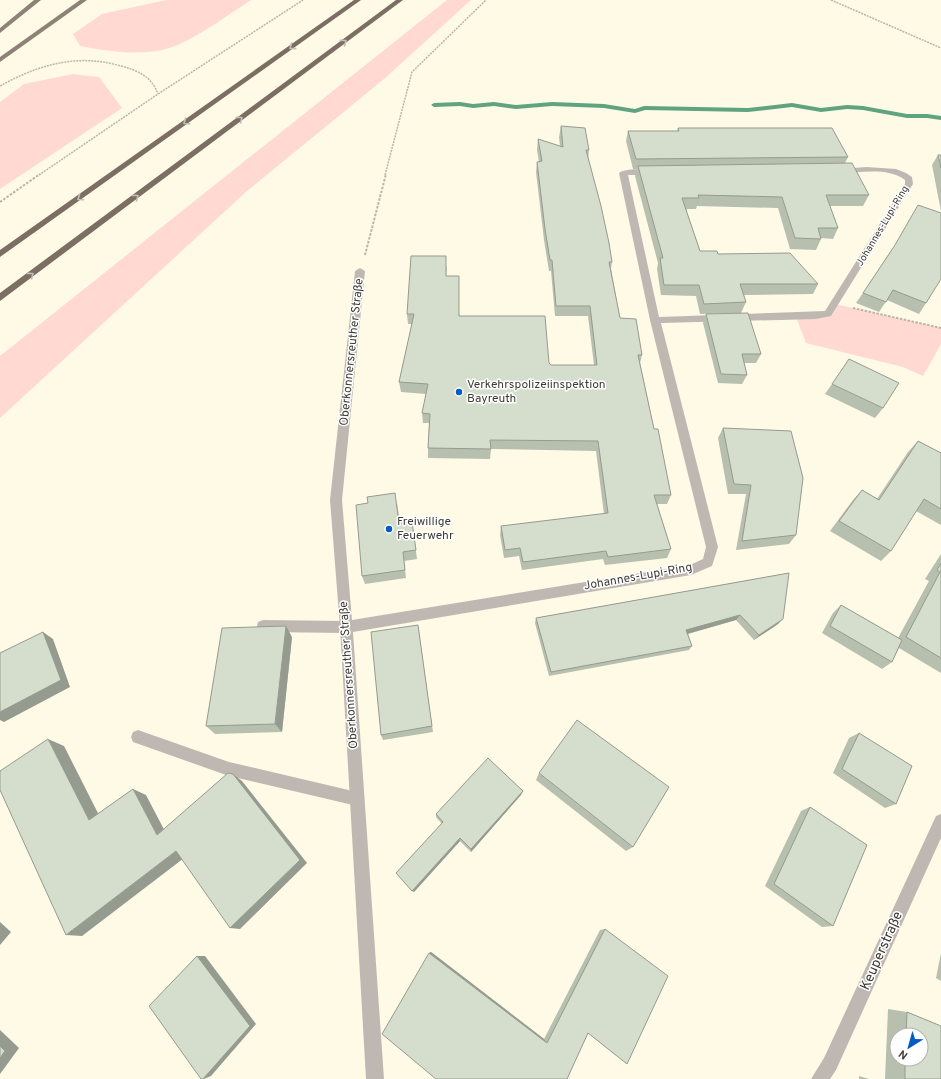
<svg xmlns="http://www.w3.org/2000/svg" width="941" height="1079" viewBox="0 0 941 1079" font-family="Overpass,sans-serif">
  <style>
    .green { fill: #ffd9d2 }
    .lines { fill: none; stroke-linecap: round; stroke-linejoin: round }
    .stream { fill: #5fa37f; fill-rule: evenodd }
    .path-far1 { stroke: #b9b6a7; stroke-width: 1.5; stroke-dasharray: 2 1; stroke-linecap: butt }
    .path { stroke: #b9b6a7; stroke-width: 2; stroke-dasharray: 2.5 1.5; stroke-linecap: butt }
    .lane { fill: #bfb8b2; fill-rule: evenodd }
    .street { fill: #bfb8b2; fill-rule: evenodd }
    .primary { fill: #8e8277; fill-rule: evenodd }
    .highway { fill: #7c6e62; fill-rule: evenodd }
    .wall { fill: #b7bfaf; fill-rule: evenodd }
    .shaded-wall { fill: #959b8f }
    .building { fill: #d5decc; stroke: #959b8f }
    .oneway { stroke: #c4beb8 }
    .poi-dot { fill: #055bc4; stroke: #fff; stroke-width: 1.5 }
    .labels { text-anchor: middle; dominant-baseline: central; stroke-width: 3; stroke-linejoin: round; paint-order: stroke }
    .far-street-label { font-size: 10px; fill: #3d3b34; stroke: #fff }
    .street-label { font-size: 12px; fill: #3d3b34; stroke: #fff }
    .poi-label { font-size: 12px; fill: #3d3b34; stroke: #fff; text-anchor: start }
    .near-street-label { font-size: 14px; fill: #3d3b34; stroke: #fff }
  </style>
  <rect width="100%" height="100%" fill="#fefae6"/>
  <path class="green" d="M166 0H251C228 15 205 32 180 44 148 58 112 52 80 46L73 34 102 14Z
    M447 0H471L384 79 247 191 0 418V356Z
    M73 74 99 77 122 108 0 189V102L24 84Z
    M835 304 941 328V344L923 376 903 367 806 343 796 317 828 314Z"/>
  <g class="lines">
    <path class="stream" d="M460 102 473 104 494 102 516 105 552 102 604 104 635 109 644 106 748 108 792 103 821 108 847 105 863 106 907 114H927L941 116V120L927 118H907L863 110 847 109 821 112 792 107 748 112 645 110 635 113 604 108 552 106 516 109 494 106 473 108 460 106 434 107 431 105 434 103Z"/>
    <path class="path-far1" d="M831 0 941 48
      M0 86C38 65 77 53 121 66 139 71 151 76 158 94
      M39 175 158 94 303 0
      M385 175 412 72 486 0"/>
    <path class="path" d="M0 202 40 174
      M365 255 386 174
      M853 308 941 328"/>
    <path class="lane" d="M263 620 346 621 351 623 352 627 351 631 346 633 263 632 258 630 257 626 258 622Z
      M138 730 229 762 357 792 362 794 364 799 362 804 357 806 229 776 133 742 131 737 133 732Z"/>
    <path class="street" d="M867 167 896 169 906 173 912 177 913 184 831 316 816 319 661 323 718 547 712 566 691 575 353 632 384 1079H366L340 627 330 500 355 271 360 268 365 271 342 500 352 620 690 565 703 559 706 547 650 320 619 173C625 168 649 168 655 173L651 175H628L659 317 825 311 905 184V180C888 167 860 173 840 173L836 171 840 169Z
      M941 814V838L836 1070 830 1079H811L824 1058 936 816Z"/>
    <path class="primary" d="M34 0H41L0 33V28Z
      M80 0H87L0 62V57Z"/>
    <path class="highway" d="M354 0H361L0 257V250Z
      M396 0H403L0 301V293Z"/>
  </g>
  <path class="wall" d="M561 126 589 150 588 159 612 262 611 269 620 318 642 355 640 363 654 429 671 495 667 504H657L671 549 667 558 605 565 603 559 522 570 519 556 504 558 500 535 501 526 604 514 596 451 491 449 490 459 428 458V448L429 423H423L422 413 426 394 401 392 399 382 412 324H408L407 314 447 266 446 276 460 316 549 363 551 365H594L588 316H555L551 271H549L544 240 536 172 537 162H539L537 150 538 139 560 146 559 137Z
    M678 128 848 157 845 163 869 195 863 206H830L838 228 833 239 821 238V239L816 250 790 249 778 208 697 206 696 209H686L700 251 718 254 818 284 813 294 743 295 746 302 741 313 700 314 696 296 661 295 657 269 658 263 635 176 637 169H633L626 141 628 131H677Z
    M938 155H941V211L932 165Z
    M893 248 926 303 919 314 887 300 879 312 856 303 863 293Z
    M706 314 761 354 756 363H744L747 375 742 384 718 383 703 323Z
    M832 384 883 408 875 418 825 394Z
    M723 428 796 535 789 544 736 550 746 494H728L718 438Z
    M918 441 941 453V525L916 511 891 551 881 561 830 531 853 500 862 490 877 499 908 452Z
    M397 503 400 523 412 522 417 559 404 561 406 578 365 584 362 576Z
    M941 554V673L899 648 892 662 882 669 822 633 833 613 841 605 898 638 929 581 925 579Z
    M789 573 778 624 754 640 736 620 688 634 692 646 689 650 549 676 535 623 536 618Z
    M418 625 433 732 383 740 381 735Z
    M292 637 282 732 215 734 206 726Z
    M859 733 896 804 885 808 833 773 849 738Z
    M539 773 633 847 626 851 536 780Z
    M521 795 471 852 460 841 414 892 442 824 436 817V814Z
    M810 807 833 926 822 927 765 886 801 811Z
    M605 929 627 1064 588 1033 567 1079 429 953 431 952 544 1039 600 930Z
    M941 953V981L936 978Z
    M888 1009 907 1012 941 1026V1079H885ZM897 1035H921V1059H897Z
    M859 1076 869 1079H859Z"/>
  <path class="shaded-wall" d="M740 615 736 620 683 635 686 630Z
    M783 619 778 624 754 640 759 635Z
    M286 626 292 637 282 732 275 724Z
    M43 632 53 639 70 687 4 722 0 720V712Z
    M48 739 64 746 104 825 89 820Z
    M233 774 242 781 307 863 240 929 230 928Z
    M133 789 146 795 169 839 157 835Z
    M523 791 521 795 471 852V849Z
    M460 838V841L414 892 412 891Z
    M176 851 188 855 82 936 66 935Z
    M0 922 11 932 0 945Z
    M431 952 544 1039 547 1043 429 953Z
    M197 956H205L256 1024 211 1076 204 1079H203Z
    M0 1030 19 1048 0 1074Z"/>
  <path class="building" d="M561 126 585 128 589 150H586L601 206 609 243 612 262H609L620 318 636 319 642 355H638L654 429H658L671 495H654L671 549 608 557 606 551 523 562 520 548 505 550 501 526 608 513 598 441 490 440 491 449 428 448 430 414 422 413 428 384 399 382 414 314H407L411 256H446V276H459V316H545L549 363 551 365H597L590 306H556L552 260H550L545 229 537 162 542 161 538 139 563 147Z
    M678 128H832L848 157 636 159 628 131H679Z
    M938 155H941V168Z
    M852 163 869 195H826L838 228H818L821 239 795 238 782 197 698 195 699 198H682L700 251H717L718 254 790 253 818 284H740L746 302 704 304 699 285H664L660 258H663L638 166Z
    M918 205 941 213V279L926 303 893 290 886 302 863 293 895 245Z
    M748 313 761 354H742L747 375 721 374 706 314Z
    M849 359 899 383 883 408 832 384Z
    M723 428 791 431 803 478 796 535 742 541 751 485 734 484Z
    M918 441 941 453V509L924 499 891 551 839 521 862 490 879 500Z
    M395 493 399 523 412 522 416 550 403 552 405 570 362 576 356 505 368 503 367 497Z
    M941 563V658L906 637 940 572 937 570Z
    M789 573 783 619 759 635 740 615 686 630 692 646 551 672 536 618Z
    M841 605 902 640 892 662 830 626Z
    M418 625 432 726 381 735 371 632Z
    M286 626 275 724 206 726 222 628Z
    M43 632 61 680 0 712V653Z
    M577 720 669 787 633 847 539 773Z
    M859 733 912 766 896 804 842 769Z
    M48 739 89 820 133 789 157 835 228 773 233 774 300 860 230 928 176 851 66 935 0 790V771Z
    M488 758 523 791 471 849 460 838 412 891 396 873 443 822 436 814Z
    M810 807 867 845 833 926 774 884Z
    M605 929 668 976 627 1064 588 1033 567 1079H436L382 1034 429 953 547 1043Z
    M197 956 250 1026 203 1079H201L149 1006Z
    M907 1012 941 1026V1079H905V1059H921V1035H906Z
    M0 1046 5 1051 0 1058Z"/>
  <defs><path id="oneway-chevron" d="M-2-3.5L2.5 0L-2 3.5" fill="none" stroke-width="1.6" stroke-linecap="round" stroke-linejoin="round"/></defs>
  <g class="oneway">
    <use href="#oneway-chevron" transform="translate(344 42) rotate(-37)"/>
    <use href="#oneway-chevron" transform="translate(292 47) rotate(144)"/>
    <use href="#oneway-chevron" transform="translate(240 119) rotate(-37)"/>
    <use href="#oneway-chevron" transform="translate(186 122) rotate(145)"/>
    <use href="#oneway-chevron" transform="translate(136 197) rotate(-37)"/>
    <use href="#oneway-chevron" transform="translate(80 198) rotate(145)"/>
    <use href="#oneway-chevron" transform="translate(31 275) rotate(-37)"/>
  </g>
  <g class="poi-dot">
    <circle cx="459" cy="392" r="4"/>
    <circle cx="389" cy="529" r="4"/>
  </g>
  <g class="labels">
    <g class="far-street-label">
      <text transform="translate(883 226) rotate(-59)">Johannes-Lupi-Ring</text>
    </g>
    <g class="street-label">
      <text transform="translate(352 352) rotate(-84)">Oberkonnersreuther Straße</text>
      <text transform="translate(638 577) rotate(-10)">Johannes-Lupi-Ring</text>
      <text transform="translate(349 675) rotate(-94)">Oberkonnersreuther Straße</text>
    </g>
    <g class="poi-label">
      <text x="467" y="385">Verkehrspolizeiinspektion<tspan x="467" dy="14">Bayreuth</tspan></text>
      <text x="397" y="522">Freiwillige<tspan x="397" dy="14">Feuerwehr</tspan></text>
    </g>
    <g class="near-street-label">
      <text transform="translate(882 951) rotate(-66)">Keuperstraße</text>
    </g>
  </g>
  <g transform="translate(909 1047) rotate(217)"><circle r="19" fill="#ffffff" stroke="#b1b1ae"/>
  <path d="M0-3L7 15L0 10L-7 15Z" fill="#055bc4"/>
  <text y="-6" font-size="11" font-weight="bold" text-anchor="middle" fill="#3d3b34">N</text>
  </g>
</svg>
